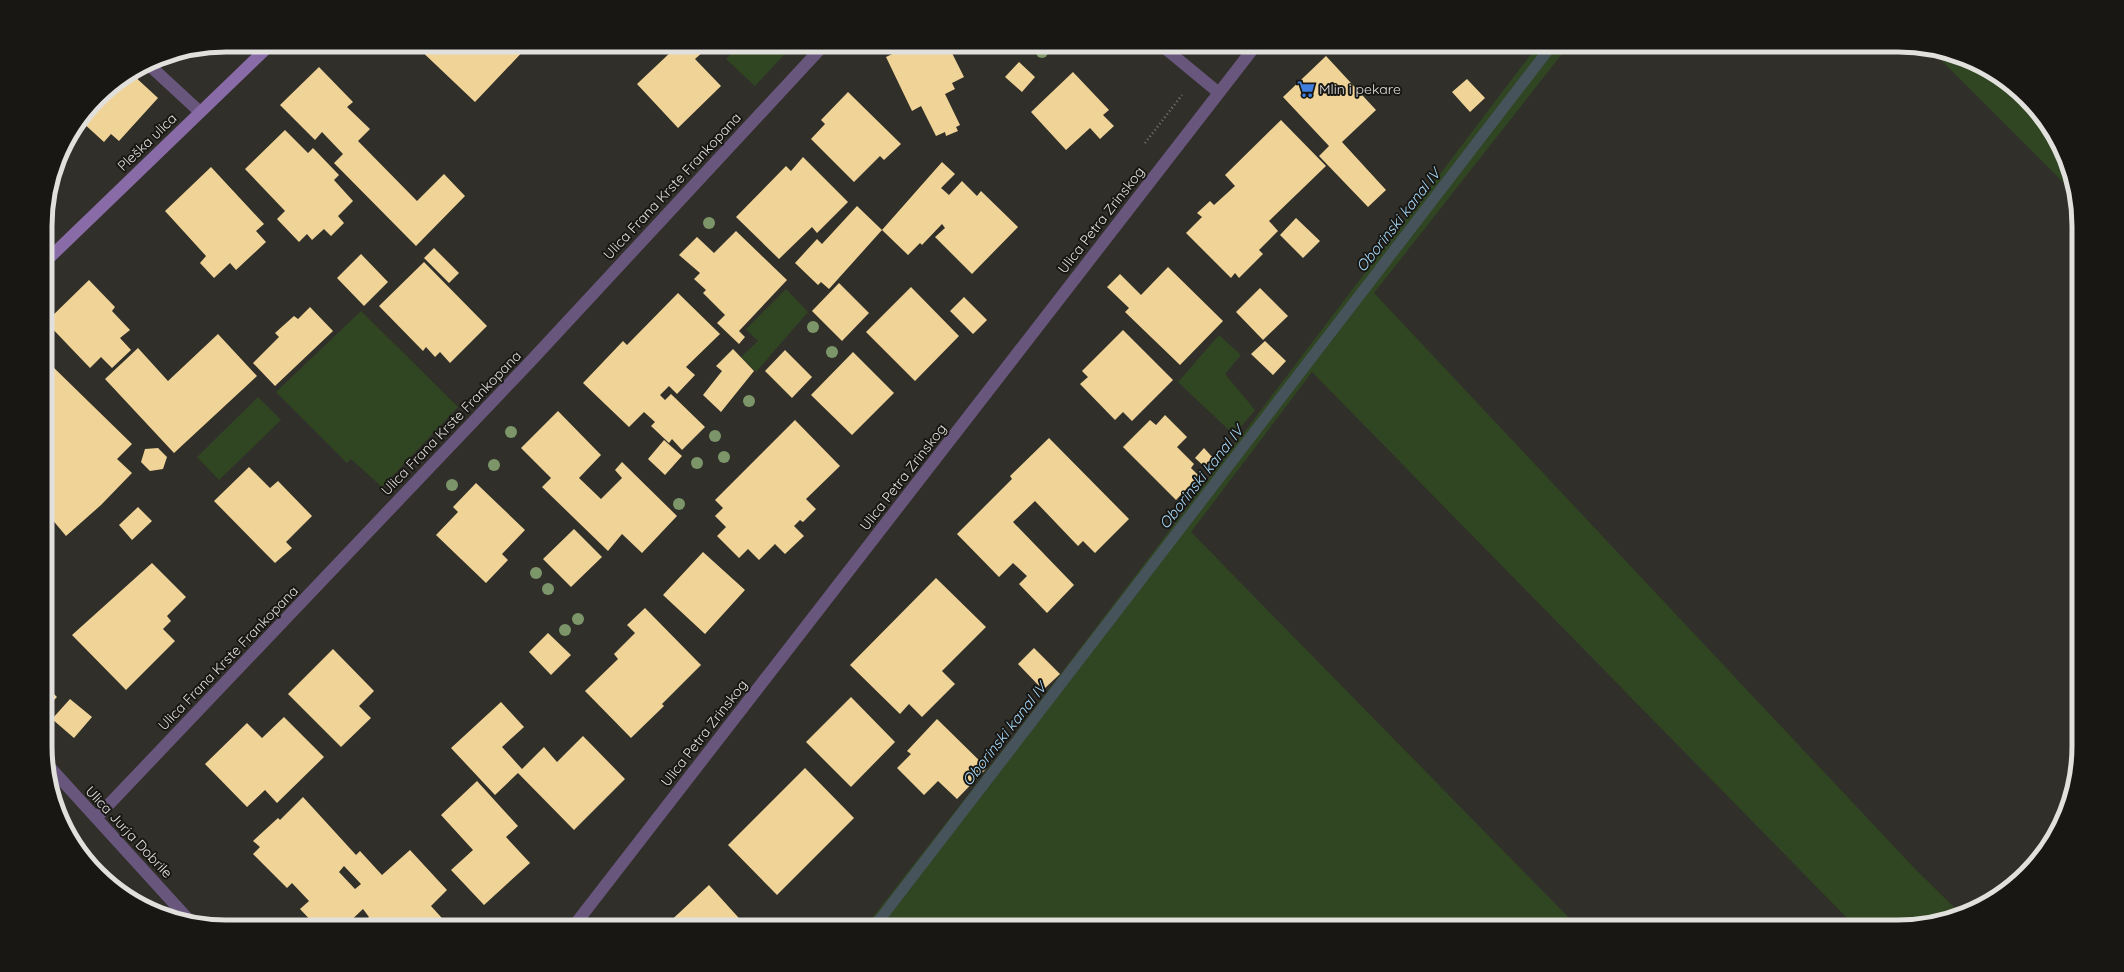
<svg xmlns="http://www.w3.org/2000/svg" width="2124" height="972" viewBox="0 0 2124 972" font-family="Quicksand,sans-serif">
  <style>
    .green { fill: #304623 }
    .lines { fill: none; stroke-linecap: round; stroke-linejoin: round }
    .stream { stroke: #47535a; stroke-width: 11 }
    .building { fill: #f0d497; fill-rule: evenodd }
    .path { stroke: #7a7873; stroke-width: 2.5; stroke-dasharray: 1 3; stroke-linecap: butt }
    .street { stroke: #69567d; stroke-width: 12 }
    .secondary { stroke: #896ba8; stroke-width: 12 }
    .tree { fill: #7c9669 }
    .labels { text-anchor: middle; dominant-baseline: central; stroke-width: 4; stroke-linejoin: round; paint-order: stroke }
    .poi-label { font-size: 14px; fill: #e2e0dd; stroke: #181714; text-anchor: start }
    .street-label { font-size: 14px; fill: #e2e0dd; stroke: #181714 }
    .water-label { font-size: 15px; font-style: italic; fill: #a7d9f9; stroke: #181714 }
    .rim { fill: none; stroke: #e2e0dd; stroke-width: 5 }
  </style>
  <rect width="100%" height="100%" fill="#312f29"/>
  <path class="green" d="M739 45H793L755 86 726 59Z
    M1538 45H1569L1374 293 1917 871 1962 915 1910 927H1856L1312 372 1191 532 1578 927H865L1009 742Z
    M1933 52 1968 59 2009 82 2042 116 2065 157 2075 194Z
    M786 289 808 312 756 372 741 357 758 341 746 329Z
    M361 311 458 407 382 487 351 459 347 463 276 392Z
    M1219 335 1241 355 1225 374 1255 410 1234 435 1178 382Z
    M258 397 281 420 219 480 197 457Z"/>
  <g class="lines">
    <path class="stream" d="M874 927 1552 45"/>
  </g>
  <path class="building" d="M415 45H529L475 102Z
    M669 45H699L704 51 695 59 721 86 678 128 637 84 673 50Z
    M911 45H948L964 77 952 83 955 89 945 94 960 125 956 127 958 131 946 136 945 132 936 136 921 106 912 111 886 57Z
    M1326 56 1376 110 1342 142 1386 190 1368 207 1319 156 1329 146 1283 97Z
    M1019 62 1035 77 1022 92 1005 77Z
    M319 67 353 102 347 107 370 129 358 141 417 201 444 174 465 196 416 246 334 163 343 154 322 132 315 140 280 105Z
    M1073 72 1109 110 1103 115 1114 126 1100 139 1090 128 1066 150 1031 112Z
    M132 74 158 98 119 141 111 134 104 142 82 122 106 90Z
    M1467 79 1485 98 1470 112 1452 92Z
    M848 92 901 144 884 160 880 156 854 182 811 139 825 124 821 120Z
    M1281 120 1326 166 1269 221 1278 231 1259 250 1263 254 1239 278 1235 273 1231 278 1186 233 1202 217 1197 213 1210 201 1214 205 1235 186 1225 175Z
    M285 130 308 153 313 148 339 175 334 180 353 201 338 216 344 223 331 236 324 229 312 240 307 234 299 242 277 219 285 211 245 169Z
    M803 157 848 202 817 233 812 227 779 259 736 217 786 166 791 171Z
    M942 162 955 174 941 188 949 195 962 181 977 196 981 191 1018 227 972 274 935 237 945 228 942 224 922 245 920 243 908 255 882 230 829 289 821 282 818 285 795 263 817 239 822 244 857 206 882 230Z
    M211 167 264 224 256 231 266 242 236 270 230 263 214 278 200 263 206 256 165 211Z
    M1296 218 1320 241 1303 258 1280 235Z
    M736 231 787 280 739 331 745 337 739 344 717 323 725 315 703 293 706 290 694 279 700 273 679 255 697 237 714 253Z
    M434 248 459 273 449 283 424 258Z
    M361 254 388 282 364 306 337 278Z
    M424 262 487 326 450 363 440 352 435 357 426 347 423 351 379 306Z
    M1168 267 1223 321 1180 365 1125 312 1129 308 1107 287 1120 274 1141 295Z
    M89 280 115 307 112 311 130 330 120 338 131 350 112 368 101 357 90 368 46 322Z
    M839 283 869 313 842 341 812 311Z
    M911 287 959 336 915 381 866 332Z
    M1260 288 1288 316 1263 340 1236 312Z
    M678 293 720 334 686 367 695 375 677 394 669 386 660 395 665 400 671 394 705 427 682 450 672 439 669 443 651 426 655 422 644 412 629 427 583 383 623 341 627 345Z
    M964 297 987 320 973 334 950 311Z
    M310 307 333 331 275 386 253 363 279 337 275 333 294 316 298 319Z
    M1123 330 1173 380 1132 421 1123 412 1115 420 1080 384 1088 377 1082 371Z
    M218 334 257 376 174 453 105 379 138 348 168 381Z
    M1265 341 1286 361 1273 375 1251 354Z
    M733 349 754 371 721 412 703 395 722 371 716 366Z
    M785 350 812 377 792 398 765 371Z
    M853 352 894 393 852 435 811 395Z
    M50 364 132 444 117 459 132 473 101 505 66 536 46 512V369Z
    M558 411 601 455 579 478 601 499 622 478 615 470 622 462 677 516 642 553 622 534 608 551 542 487 551 478 521 448Z
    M1165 415 1187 437 1177 447 1194 464 1191 468 1199 476 1176 500 1123 447 1150 420 1156 425Z
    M795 420 840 466 806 499 816 509 803 522 800 520 794 526 804 536 785 554 775 544 759 560 748 549 739 558 717 536 726 527 715 516 723 508 715 500Z
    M1049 438 1129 519 1095 553 1083 541 1078 546 1035 501 1013 522 1074 585 1047 613 1019 584 1027 576 1013 563 999 577 957 534 1012 479 1010 476Z
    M664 440 682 456 665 475 648 459Z
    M158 448 167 457 163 469 150 471 141 462 145 449Z
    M1204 448 1214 459 1206 468 1195 458Z
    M249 467 270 488 278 481 312 516 286 542 292 548 275 563 214 501Z
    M476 483 525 530 502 554 508 560 486 583 436 535 458 512 453 507Z
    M138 507 152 521 132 540 119 525Z
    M574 529 602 557 571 587 543 559Z
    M703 552 745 590 705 634 663 595Z
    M152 563 186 597 167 616 171 621 163 629 175 641 126 690 72 635Z
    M936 578 986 627 942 671 955 684 922 717 909 704 900 714 850 665Z
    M645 608 701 665 662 704 664 706 631 738 585 691 618 659 614 654 635 633 627 625Z
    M548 633 571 655 551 675 529 652Z
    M1034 648 1060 674 1043 690 1018 664Z
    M333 649 374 691 359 706 371 718 341 747 288 694Z
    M46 686 57 697 46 708Z
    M851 697 895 742 851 787 806 742Z
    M70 699 92 717 74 738 52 719Z
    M501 702 524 727 502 747 522 769 544 747 557 762 583 736 625 779 574 830 518 773 495 795 451 748Z
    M284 717 324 757 277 803 265 790 247 807 205 764 247 723 262 738Z
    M937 719 987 768 957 799 938 781 924 795 897 768 911 754 907 751Z
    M805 768 854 818 777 895 728 845Z
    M477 781 518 826 506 837 530 863 484 905 451 870 473 850 441 815Z
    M303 797 356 855 360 851 382 875 410 850 447 890 431 906 450 927H358L369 917 363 909 344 927H317L300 909 309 901 292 883 287 888 253 854 260 847 253 841 278 818 280 820ZM344 866 361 884 355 889 339 872Z
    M709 885 747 927H664Z"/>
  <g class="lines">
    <path class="path" d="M1145 143 1182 95"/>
    <path class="street" d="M1161 45 1219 93
      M148 64 200 112
      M47 764 189 920
      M96 818 529 363 824 45
      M573 927 1256 45"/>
    <path class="secondary" d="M46 261 270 45"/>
  </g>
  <g class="tree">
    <circle cx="1042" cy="52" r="6"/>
    <circle cx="709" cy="223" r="6"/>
    <circle cx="813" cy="327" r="6"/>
    <circle cx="832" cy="352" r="6"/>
    <circle cx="749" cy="401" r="6"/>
    <circle cx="511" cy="432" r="6"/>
    <circle cx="715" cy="436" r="6"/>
    <circle cx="724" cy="457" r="6"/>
    <circle cx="697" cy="463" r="6"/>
    <circle cx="494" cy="465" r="6"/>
    <circle cx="452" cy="485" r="6"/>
    <circle cx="679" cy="504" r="6"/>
    <circle cx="536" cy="573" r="6"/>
    <circle cx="548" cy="589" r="6"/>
    <circle cx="578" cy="619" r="6"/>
    <circle cx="565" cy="630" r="6"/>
  </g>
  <defs>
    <g id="supermarket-bare" transform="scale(1.38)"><path d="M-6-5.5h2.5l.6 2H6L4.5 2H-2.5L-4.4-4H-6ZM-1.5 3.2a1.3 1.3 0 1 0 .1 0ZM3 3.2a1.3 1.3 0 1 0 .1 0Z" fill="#3f7fe0" stroke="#181714" stroke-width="2.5" paint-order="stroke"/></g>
  </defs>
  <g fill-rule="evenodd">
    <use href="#supermarket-bare" x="1306" y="89"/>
  </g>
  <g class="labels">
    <g class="poi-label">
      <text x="1319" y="89">Mlin i pekare</text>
    </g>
    <g class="street-label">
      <text transform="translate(147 142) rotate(-44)">Pleška ulica</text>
      <text transform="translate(672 186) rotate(-47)">Ulica Frana Krste Frankopana</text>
      <text transform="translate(1101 220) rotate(-52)">Ulica Petra Zrinskog</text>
      <text transform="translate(451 423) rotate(-46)">Ulica Frana Krste Frankopana</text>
      <text transform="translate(903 477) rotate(-52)">Ulica Petra Zrinskog</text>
      <text transform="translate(228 658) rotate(-46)">Ulica Frana Krste Frankopana</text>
      <text transform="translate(704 733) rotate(-52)">Ulica Petra Zrinskog</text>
      <text transform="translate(129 832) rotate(47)">Ulica Jurja Dobrile</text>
    </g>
    <g class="water-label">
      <text transform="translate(1398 220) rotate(-52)">Oborinski kanal IV</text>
      <text transform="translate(1201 477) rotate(-52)">Oborinski kanal IV</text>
      <text transform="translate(1004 734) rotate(-52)">Oborinski kanal IV</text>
    </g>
  </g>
  <path d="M0 0H2124V972H0ZM226 52H1898A174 174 0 0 1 2072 226V746A174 174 0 0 1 1898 920H226A174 174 0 0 1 52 746V226A174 174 0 0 1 226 52Z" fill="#181714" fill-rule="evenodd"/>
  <path class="rim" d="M226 52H1898A174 174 0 0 1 2072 226V746A174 174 0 0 1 1898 920H226A174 174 0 0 1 52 746V226A174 174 0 0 1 226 52Z"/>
</svg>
